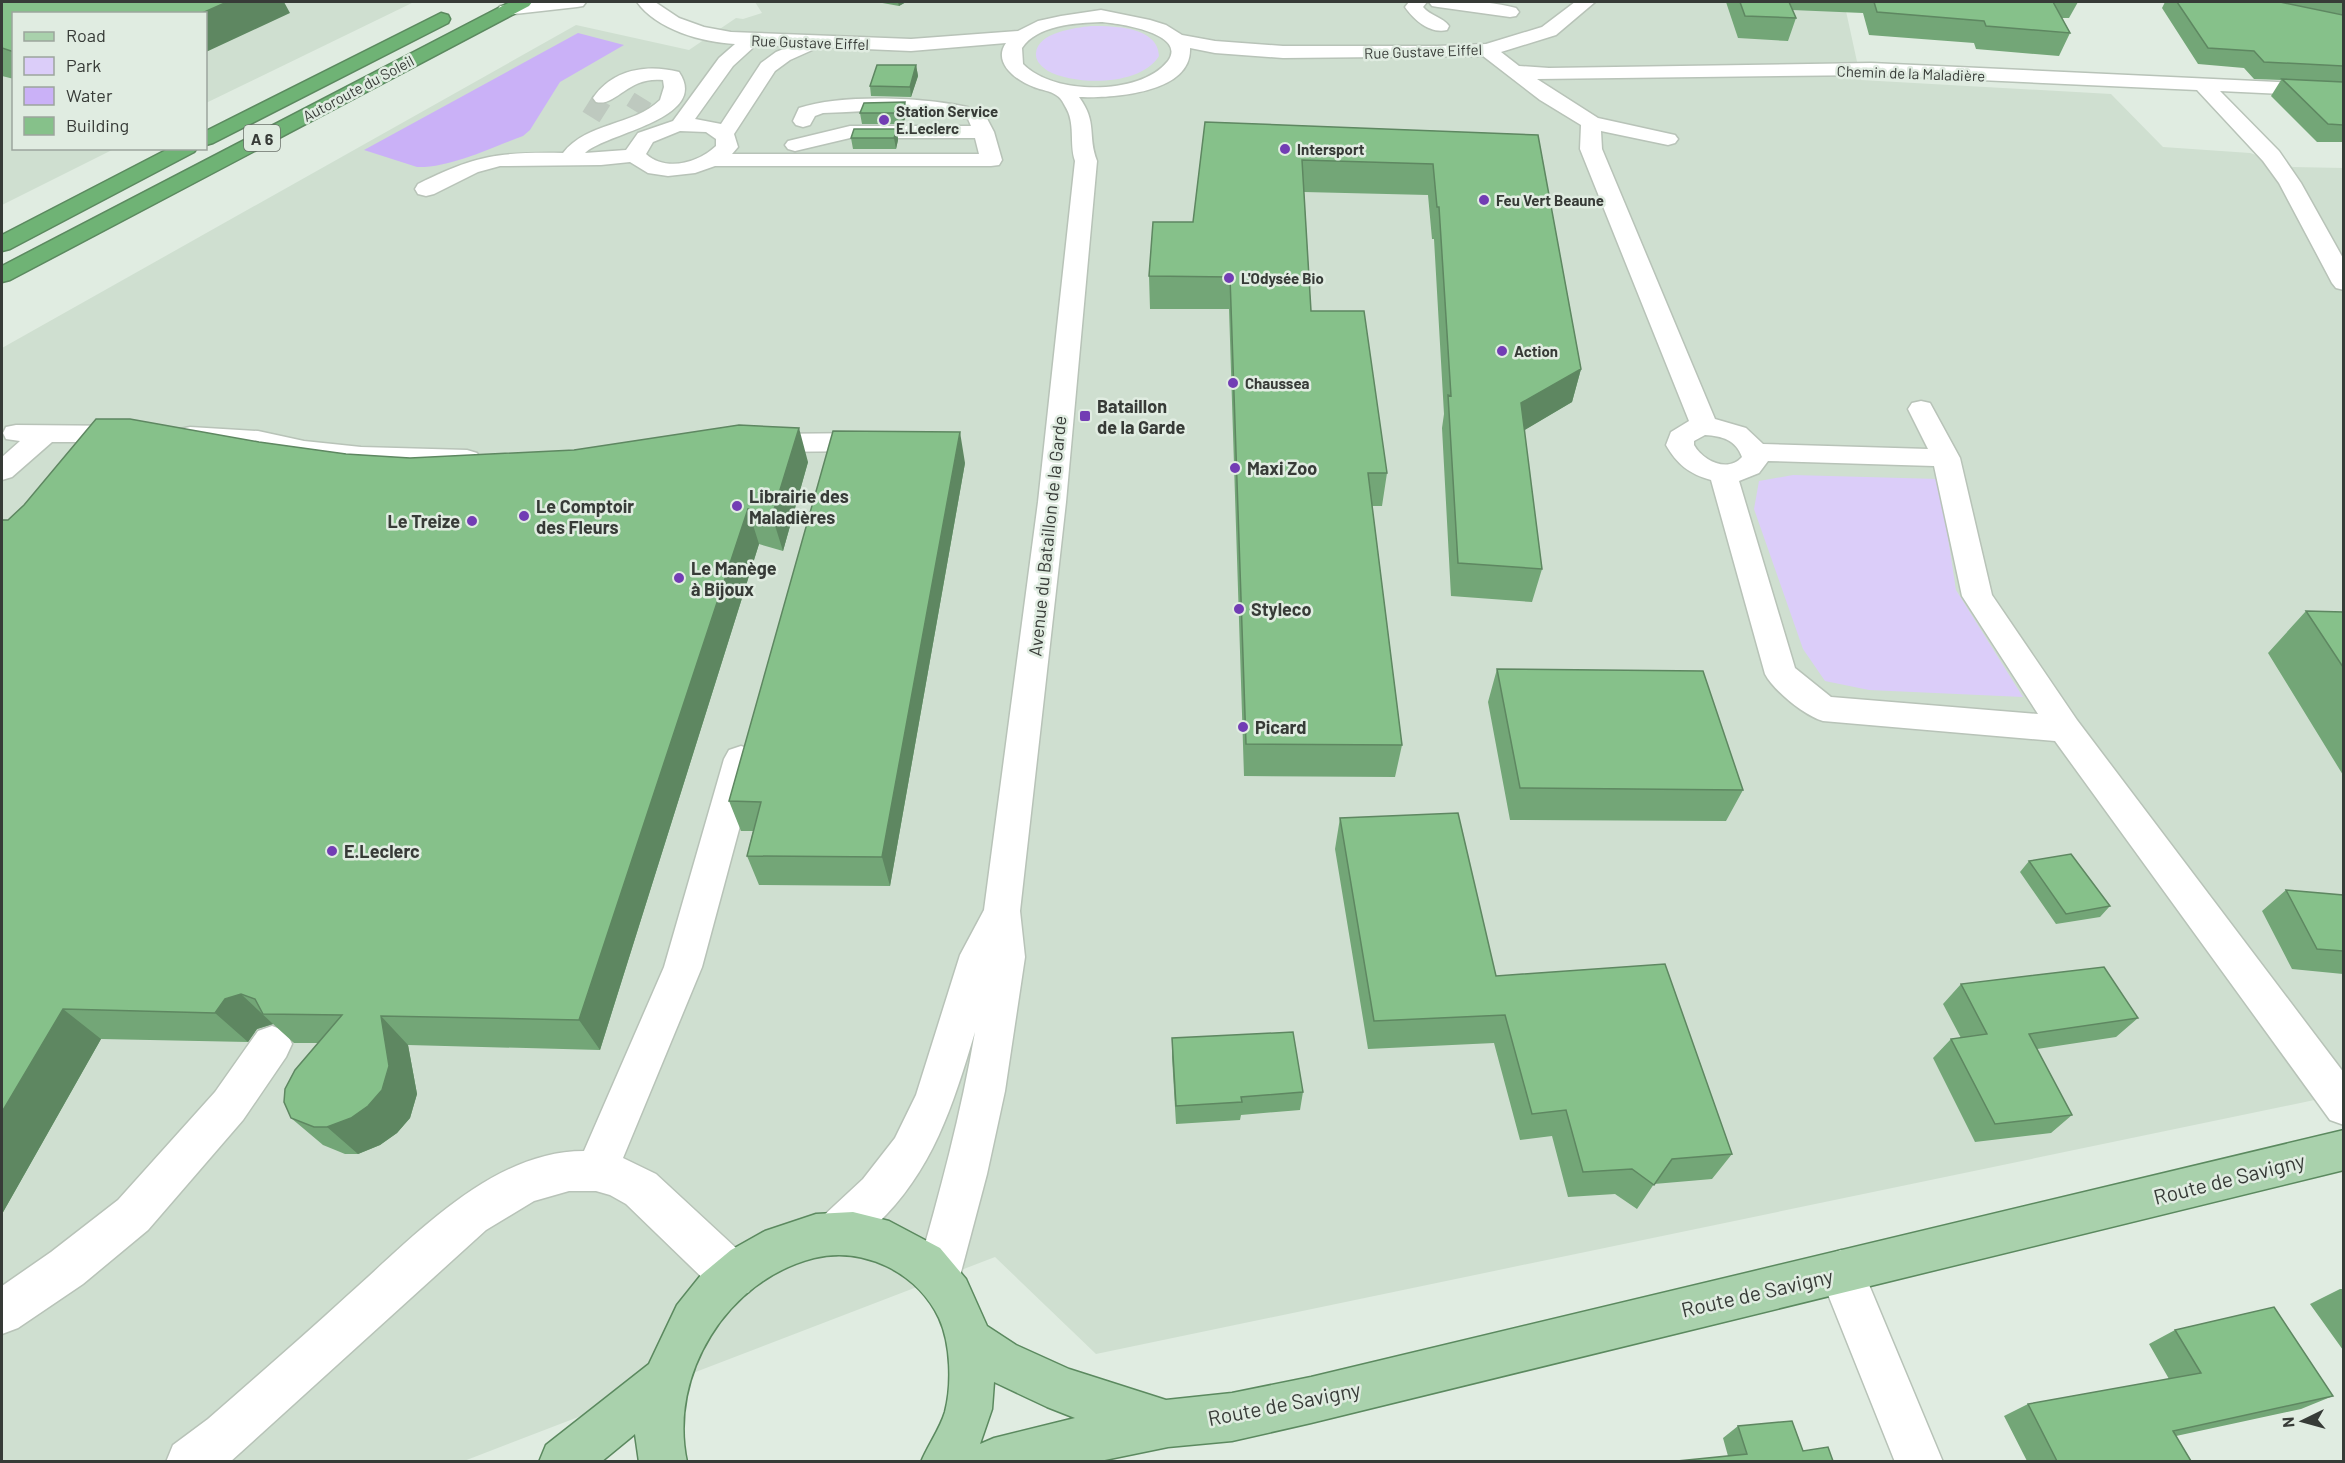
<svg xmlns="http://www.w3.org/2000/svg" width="2345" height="1463" viewBox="0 0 2345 1463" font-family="Barlow,sans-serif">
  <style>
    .built { fill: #cfdfd0 }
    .green { fill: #dbcdf9 }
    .water { fill: #cab1f7 }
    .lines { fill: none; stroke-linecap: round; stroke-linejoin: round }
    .minor-tunnel { stroke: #bec9bf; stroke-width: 20; stroke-dasharray: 20 10; stroke-linecap: butt }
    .minor-casing { stroke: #b8c3b8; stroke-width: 3 }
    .major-casing { stroke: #5b895f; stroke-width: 3 }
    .highway-casing { stroke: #5b895f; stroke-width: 3 }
    .minor { fill: #fff; fill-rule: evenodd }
    .major { fill: #a9d1ac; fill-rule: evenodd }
    .highway { fill: #6fb375; fill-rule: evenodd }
    .wall { fill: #73a677 }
    .shaded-wall { fill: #5e8761 }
    .building { fill: #86c18a; stroke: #5e8761; stroke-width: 1.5 }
    .poi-dot { fill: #723db4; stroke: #e0ece1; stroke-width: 2 }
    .labels { text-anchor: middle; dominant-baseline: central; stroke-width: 5; stroke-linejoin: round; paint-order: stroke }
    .far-street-label { font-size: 15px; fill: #373b37; stroke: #e0ece1 }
    .far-poi-label { font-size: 15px; font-weight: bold; fill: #373b37; stroke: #e0ece1; text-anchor: start }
    .shield { fill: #e0ece1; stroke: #6a706a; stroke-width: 1.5 }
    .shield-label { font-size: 16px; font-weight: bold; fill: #373b37 }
    .poi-label { font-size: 18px; font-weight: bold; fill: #373b37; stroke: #e0ece1; text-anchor: start }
    .street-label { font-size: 18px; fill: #373b37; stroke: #e0ece1 }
    .near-street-label { font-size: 21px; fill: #373b37; stroke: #e0ece1 }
  </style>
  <rect width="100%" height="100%" fill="#e0ece1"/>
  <path class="built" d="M2 2H414L206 103V14H14V148L114 149 2 205Z
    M755 2H1844L1861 80 2111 94 2163 147 2250 153 2293 167 2343 168V1094L1096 1354 995 1257 464 1461H2V348L576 25 689 50 736 18 743 19 762 13Z"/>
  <path class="green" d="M1091 26C1112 26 1158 26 1159 56 1141 86 1076 86 1048 71 1042 67 1035 61 1036 53 1038 32 1075 28 1091 26Z
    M1793 475 1939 479 1956 590 2023 697 1869 690 1825 681 1803 649 1754 509 1759 481Z"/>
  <path class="water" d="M578 33 624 45 560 82 530 130 523 136C492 147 450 168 417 167L364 150Z"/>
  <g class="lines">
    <path class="minor-tunnel" d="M635 111 643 98
      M591 117 603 98"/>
    <g class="minor-casing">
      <path id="minor" d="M533 2H586L583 6 577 7 506 15 500 14 497 10 500 6Z
        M637 2H655L679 18 704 27 731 32 911 39 1018 31 1038 21 1061 16 1101 10 1150 20 1166 25 1182 35 1215 41 1283 46H1437L1486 44 1542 27 1575 2H1595L1556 35 1501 52 1519 66 1549 68 1871 63 2344 85V97L2220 91 2279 151 2301 183 2344 260V290L2336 288 2332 283 2279 183 2263 161 2197 90 1871 75 1537 79 1598 118 1675 135 1678 139 1675 143 1668 145 1601 131 1602 149 1715 419 1746 428 1763 444 1928 449 1908 409 1912 403 1921 401 1930 403 1960 458 1992 595 2077 720 2344 1073V1125L2330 1120 2055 741 1823 721C1805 716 1774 691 1765 674L1711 480C1689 474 1677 464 1666 445L1671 432 1689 421 1580 149 1581 125 1540 100 1483 56 1283 58 1215 53 1190 48C1192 94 1111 98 1079 97 1098 123 1087 135 1097 161L1066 502 1020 911 1025 957 1005 1091 987 1174 960 1276 954 1292 938 1298 922 1292 916 1276C939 1195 961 1115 975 1032 953 1105 933 1171 876 1225 863 1237 853 1248 836 1255L821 1248 814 1233 821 1218 863 1179 895 1138 916 1095 960 955 984 910 1038 502 1075 161C1069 143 1076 123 1065 106 1063 102 1060 97 1056 95 1051 91 1041 90 1034 87 1017 81 992 63 1006 43L911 51 819 47 790 60 775 71 734 134 738 147 732 154H979L975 138H850L795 151 788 149 785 145 788 141 850 126H971L968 119C922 105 870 112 823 113L815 116 810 125 803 127 796 125 793 121 799 108C844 93 937 97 983 111L994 132 1002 160 999 165 991 166H715L695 173 668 176 648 173 630 162 601 165 500 166 478 172 434 194 426 196 418 194 415 189 418 184C475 155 500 152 563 153 587 122 633 126 660 100L664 87 663 80C628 76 616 107 596 102L593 98C613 69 647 64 679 72 711 119 605 133 585 153L626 150 638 133 673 121 719 58 735 44C702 42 657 30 637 2ZM1101 22C1117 23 1188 33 1168 61 1160 71 1149 77 1137 81 1104 92 1049 90 1023 64L1022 48C1037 25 1076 23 1101 22ZM756 45 791 46 776 52 761 63 721 124 695 119 733 66ZM680 131 706 132 716 139V146C698 163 666 172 646 154L653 142ZM1705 435C1722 436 1736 440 1742 457 1728 473 1703 461 1694 445V441ZM1768 461 1934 466 1962 596 2038 714 1831 697 1795 668 1739 481 1759 473Z
        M1409 2H1427L1423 7C1430 16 1443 17 1449 26L1447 30C1430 34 1414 20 1405 7Z
        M1429 2C1457 0 1489 1 1516 8L1519 12 1516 16 1510 17 1438 7 1432 6Z
        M16 425 130 426 140 428 143 434 140 440 130 442H52L12 477 2 480V457L20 441 6 439 3 433 6 427Z
        M190 427 258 431 304 441 361 447 467 450 477 453 481 459 477 465 467 468 361 465 304 459 258 447 180 441 177 435 180 429Z
        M874 433 884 436 888 442 884 448 874 451 758 452 748 449 744 443 748 437 758 434Z
        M741 746 753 750 758 759 702 967 623 1158 656 1174 749 1260 755 1276 749 1292 733 1298 717 1292 626 1204 610 1195 596 1191H569L534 1201 486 1230 230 1462H166L173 1445 208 1419C255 1378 302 1337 348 1295 413 1238 491 1151 584 1151L664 967 724 759 729 750Z
        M272 1026 286 1031 292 1044 286 1057 243 1120 148 1230 83 1284 18 1328 2 1334V1286L51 1252 118 1200 215 1092 258 1031Z
        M1841 1250 1857 1256 1943 1462H1895L1819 1272 1825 1256Z"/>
    </g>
    <g class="major-casing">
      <path id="major" d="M2344 1130V1170L1311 1423 1232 1441 1168 1447 1095 1462H921C928 1445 940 1429 945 1412 952 1385 951 1344 939 1318 917 1272 863 1246 814 1258 727 1280 668 1375 687 1462H639L635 1434 601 1462H539L546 1445 649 1364 677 1305 701 1275 731 1250 765 1231 816 1214 853 1212 889 1221 940 1248 966 1279 987 1326 1016 1345 1069 1369 1166 1400 1232 1393 1311 1377ZM994 1382 1047 1407 1075 1418 994 1438 980 1444 992 1409Z"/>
    </g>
    <g class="highway-casing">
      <path id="highway" d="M510 2H532L529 6 10 280 2 282V266Z
        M441 13 448 15 450 19 448 23 213 143 206 145V131Z
        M170 148H197L194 152 10 249 2 251V235Z"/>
    </g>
    <use href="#minor" class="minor"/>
    <use href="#major" class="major"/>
    <use href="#highway" class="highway"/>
  </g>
  <path class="wall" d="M2 2 290 13 14 14V79L2 76Z
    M877 2H906L899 6Z
    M1483 2H1505V3Z
    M1726 2H2078L2069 18H2062L2070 33 2059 56 1976 49 1974 43 1869 35 1863 13 1792 10 1796 18 1788 41 1738 38Z
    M2165 2H2343V142H2317L2271 96 2281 80 2254 79 2244 68 2198 64 2162 8Z
    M916 65 918 76 911 97 871 96 870 86Z
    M905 102 907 113 903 124H862L860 113Z
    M1205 122 1538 135 1581 369 1572 402 1524 430 1542 569 1532 602 1451 596 1442 428 1444 414 1434 239H1432L1428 195 1304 192 1311 311 1387 473 1382 506H1372L1402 745 1395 777 1244 776 1229 309H1150L1149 276 1193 222Z
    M897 129 898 140 896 149H853L851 138Z
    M259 442 346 454 410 458 808 462 783 551 759 544 600 1050 408 1045 417 1094 410 1118 397 1133 380 1145 358 1154H345L323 1145 291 1118 318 1043H294L273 1024 257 1029 248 1042 101 1039 2 1214 8 520Z
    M965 463 890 886 759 885 747 856 753 831H741L729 801Z
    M2306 611 2343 612V775L2268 653Z
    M1497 669 1743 790 1726 821 1510 820 1488 702Z
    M1340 818 1496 976 1732 1154 1712 1179 1654 1184 1637 1209 1615 1194 1568 1197 1552 1136 1520 1140 1494 1043 1368 1049 1335 849Z
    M2029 861 2110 906 2100 917 2056 924 2020 872Z
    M2286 890 2343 895V974L2292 969 2262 911Z
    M1961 984 2138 1018 2116 1037 2037 1049 2072 1115 2051 1133 1975 1142 1933 1058 1951 1039 1961 1038 1943 1004Z
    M1172 1038 1303 1092 1300 1110 1241 1115 1240 1120 1176 1124 1172 1057Z
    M2340 1289H2343V1350L2310 1304Z
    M2175 1330 2333 1396 2301 1409 2176 1436 2191 1461H2027L2004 1416 2028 1404 2169 1379 2149 1344Z
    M1738 1426 1803 1451 1728 1456 1723 1438Z"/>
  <path class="shaded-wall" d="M227 2H284L290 13 206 52V14H200Z
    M898 2H906L899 6Z
    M916 65 918 76 911 97 910 87Z
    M905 102 907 113 903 124 902 113Z
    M897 129 898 140 896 149 894 138Z
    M1581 369 1572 402 1513 437 1521 403Z
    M799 428 808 462 783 551 772 516Z
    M960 432 965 463 890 886 882 857Z
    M748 509 759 544 600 1050 579 1020Z
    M241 994 273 1024 257 1029 248 1042 215 1013 225 999Z
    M63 1009 101 1039 2 1214V1112Z
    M381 1016 408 1045 417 1094 410 1118 397 1133 380 1145 358 1154 327 1127Z"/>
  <path class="building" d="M2 2H227L200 14H14V52L2 48Z
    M1740 2H1789L1796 18 1745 16Z
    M1874 2H2053L2070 33 1986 26 1984 21 1877 12Z
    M2177 2H2280L2343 15V66L2264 62 2254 51 2208 48Z
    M877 65H916L910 87 870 86Z
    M2282 79 2343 82V125L2328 124Z
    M905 102 902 113H860L864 103Z
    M1205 122 1538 135 1581 369 1521 403 1542 569 1458 563 1448 395 1451 396 1439 207H1437L1433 164 1302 160 1311 311H1364L1387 473H1368L1402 745 1246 744 1230 277 1149 276 1153 222H1193Z
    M854 129H897L894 138H851Z
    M96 419H130L259 442 346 454 410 458 574 450 739 425 799 428 772 516 748 509 579 1020 381 1016 389 1066 382 1090 368 1106 351 1118 327 1127H314L291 1118 284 1102 285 1089 295 1070 342 1015 263 1014 255 999 241 994 225 999 215 1013 63 1009 2 1112V520H8L24 505Z
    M833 431 960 432 882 857 747 856 761 802 729 801Z
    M2306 611 2343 612V667Z
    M1497 669 1703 671 1743 790 1520 788Z
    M1458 813 1496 976 1665 964 1732 1154 1672 1159 1654 1185 1632 1169 1583 1172 1566 1110 1532 1114 1505 1015 1374 1021 1340 818Z
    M2071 854 2110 906 2066 914 2029 861Z
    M2286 890 2343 895V951L2317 949Z
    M2104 967 2138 1018 2029 1034 2072 1115 1995 1124 1951 1039 1987 1034 1961 984Z
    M1293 1032 1303 1092 1241 1097 1242 1102 1176 1106 1172 1038Z
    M2274 1307 2333 1396 2173 1431 2191 1461H2057L2028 1404 2201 1373 2175 1330Z
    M1792 1421 1803 1451 1828 1447 1833 1461H1677L1747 1454 1738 1426Z"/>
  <g class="poi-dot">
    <circle cx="884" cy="120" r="6"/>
    <circle cx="1285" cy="149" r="6"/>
    <circle cx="1484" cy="200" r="6"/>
    <circle cx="1229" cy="278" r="6"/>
    <circle cx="1502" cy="351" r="6"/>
    <circle cx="1233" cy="383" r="6"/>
    <rect x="1079" y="410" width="12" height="12" rx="3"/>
    <circle cx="1235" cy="468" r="6"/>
    <circle cx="737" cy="506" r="6"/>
    <circle cx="524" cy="516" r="6"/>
    <circle cx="472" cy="521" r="6"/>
    <circle cx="679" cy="578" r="6"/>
    <circle cx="1239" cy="609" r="6"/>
    <circle cx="1243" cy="727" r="6"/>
    <circle cx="332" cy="851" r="6"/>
  </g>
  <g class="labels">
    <g class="far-street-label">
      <text transform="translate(810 42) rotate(2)">Rue Gustave Eiffel</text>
      <text transform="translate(1423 51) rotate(-2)">Rue Gustave Eiffel</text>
      <text transform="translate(1911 73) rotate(2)">Chemin de la Maladière</text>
      <text transform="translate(358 88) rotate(-28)">Autoroute du Soleil</text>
    </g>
    <g class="far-poi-label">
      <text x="896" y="111">Station Service<tspan x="896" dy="17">E.Leclerc</tspan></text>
      <text x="1297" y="149">Intersport</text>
      <text x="1496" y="200">Feu Vert Beaune</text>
      <text x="1241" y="278">L'Odysée Bio</text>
      <text x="1514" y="351">Action</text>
      <text x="1245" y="383">Chaussea</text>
    </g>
    <rect class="shield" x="244" y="125" width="36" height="26" rx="4.5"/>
    <g class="shield-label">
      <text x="262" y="138">A 6</text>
    </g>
    <g class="poi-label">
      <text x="1097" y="406">Bataillon<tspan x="1097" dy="21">de la Garde</tspan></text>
      <text x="1247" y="468">Maxi Zoo</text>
      <text x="749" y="496">Librairie des<tspan x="749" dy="21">Maladières</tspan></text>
      <text x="536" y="506">Le Comptoir<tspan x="536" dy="21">des Fleurs</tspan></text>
      <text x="460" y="521" text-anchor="end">Le Treize</text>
      <text x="691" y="568">Le Manège<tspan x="691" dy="21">à Bijoux</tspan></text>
      <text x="1251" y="609">Styleco</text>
      <text x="1255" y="727">Picard</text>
      <text x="344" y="851">E.Leclerc</text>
    </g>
    <g class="street-label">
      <text transform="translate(1047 536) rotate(-84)">Avenue du Bataillon de la Garde</text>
    </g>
    <g class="near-street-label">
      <text transform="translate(2229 1178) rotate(-14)">Route de Savigny</text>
      <text transform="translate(1757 1292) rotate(-13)">Route de Savigny</text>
      <text transform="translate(1284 1403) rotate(-11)">Route de Savigny</text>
    </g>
  </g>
  <rect width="2345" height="1463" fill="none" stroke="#373b37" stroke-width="6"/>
  <rect x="12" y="12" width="195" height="138" fill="#e0ece1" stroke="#9ca59d" stroke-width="1.5"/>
  <rect x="24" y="32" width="30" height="9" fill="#a9d1ac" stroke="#9ca59d" stroke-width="1.5"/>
  <text x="66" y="42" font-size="18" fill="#373b37">Road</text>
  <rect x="24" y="57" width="30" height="18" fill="#dbcdf9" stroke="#9ca59d" stroke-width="1.5"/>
  <text x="66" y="72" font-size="18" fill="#373b37">Park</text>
  <rect x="24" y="87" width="30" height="18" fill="#cab1f7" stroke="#9ca59d" stroke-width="1.5"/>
  <text x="66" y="102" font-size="18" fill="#373b37">Water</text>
  <rect x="24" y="117" width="30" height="18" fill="#86c18a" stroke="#9ca59d" stroke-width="1.5"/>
  <text x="66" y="132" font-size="18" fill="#373b37">Building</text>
  <g transform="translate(2303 1421) rotate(265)" stroke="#e0ece1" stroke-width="4.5" paint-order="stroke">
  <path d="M0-4.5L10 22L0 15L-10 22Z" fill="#373b37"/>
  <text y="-9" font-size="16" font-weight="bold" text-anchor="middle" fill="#373b37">N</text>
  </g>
</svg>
